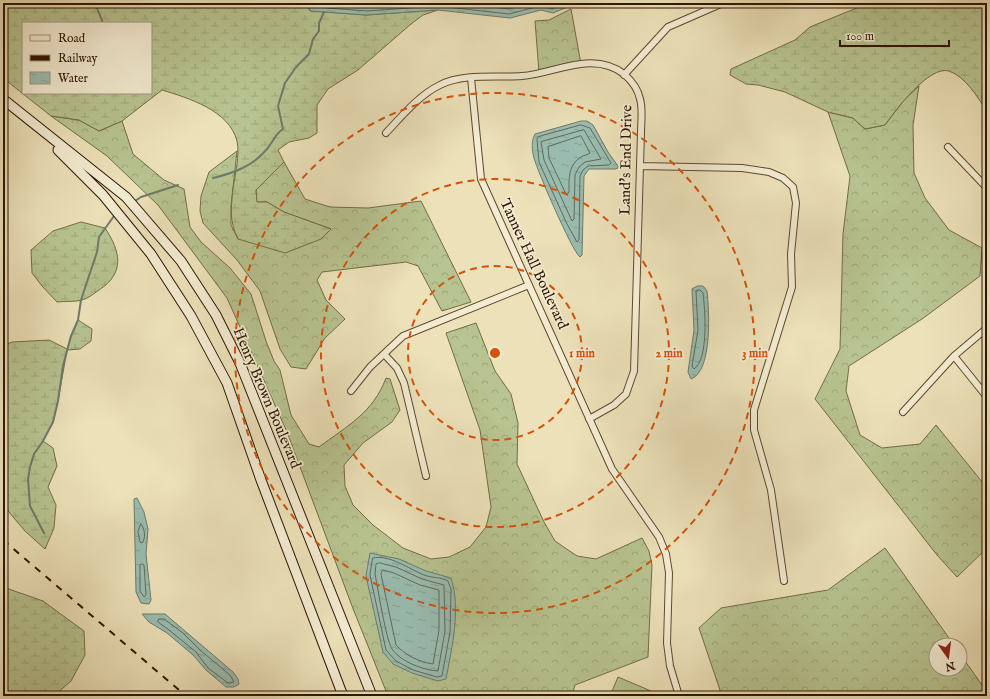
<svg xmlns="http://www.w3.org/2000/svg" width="990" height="699" viewBox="0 0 990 699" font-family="'IM FELL English',serif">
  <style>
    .grass { fill: #b7c390; stroke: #726c48 }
    .forest { fill: url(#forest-crowns); stroke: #726c48 }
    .wetland { fill: url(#wetland-marsh); stroke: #726c48; fill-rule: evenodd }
    .water { fill: url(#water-ripples); stroke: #6e7a6a }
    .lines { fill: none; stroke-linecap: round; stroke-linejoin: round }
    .shore { stroke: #646958; stroke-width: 1 }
    .stream { stroke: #6e7a6a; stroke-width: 2 }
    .minor-casing { stroke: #5e482e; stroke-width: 8 }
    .secondary-casing { stroke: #2e1500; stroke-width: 11 }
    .minor { stroke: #f3ecd2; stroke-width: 6 }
    .secondary { stroke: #f3ecd2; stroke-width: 9 }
    .rail { stroke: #2e1500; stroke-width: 2; stroke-dasharray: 7 7; stroke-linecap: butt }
    .ring { fill: none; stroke: #d5520b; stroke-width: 2; stroke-dasharray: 7 5 }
    .labels { text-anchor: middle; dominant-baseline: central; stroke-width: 3.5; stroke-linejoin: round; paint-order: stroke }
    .street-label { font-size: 15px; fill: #2e1500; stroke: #f3ecd2 }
    .centre { fill: #d5520b; stroke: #f3ecd2; stroke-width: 2 }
    .ring-label { font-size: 12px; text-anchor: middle; font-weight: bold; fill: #d5520b; stroke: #f3ecd2; stroke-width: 3.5; stroke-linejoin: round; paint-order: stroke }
  </style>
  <defs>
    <pattern id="forest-crowns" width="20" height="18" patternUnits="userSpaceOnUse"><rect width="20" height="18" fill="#b7c390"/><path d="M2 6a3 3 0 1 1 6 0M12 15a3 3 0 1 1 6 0" fill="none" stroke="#9ea77a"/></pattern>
    <pattern id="wetland-marsh" width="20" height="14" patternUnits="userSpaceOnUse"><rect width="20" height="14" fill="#b7c390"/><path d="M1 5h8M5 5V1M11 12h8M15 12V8" fill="none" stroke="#9ea77a"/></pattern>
    <pattern id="water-ripples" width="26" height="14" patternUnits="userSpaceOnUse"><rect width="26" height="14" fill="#99bdb1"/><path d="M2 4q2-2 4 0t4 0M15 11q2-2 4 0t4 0" fill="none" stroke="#84a296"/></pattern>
  </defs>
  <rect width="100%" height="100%" fill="#ece1b9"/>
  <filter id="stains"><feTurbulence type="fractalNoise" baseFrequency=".005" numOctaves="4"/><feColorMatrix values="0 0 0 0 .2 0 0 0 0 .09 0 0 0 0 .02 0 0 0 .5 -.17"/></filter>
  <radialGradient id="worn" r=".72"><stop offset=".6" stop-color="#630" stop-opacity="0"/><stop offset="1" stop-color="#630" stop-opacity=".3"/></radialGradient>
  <path class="grass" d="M618 677 651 691 649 696H610Z"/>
  <path class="forest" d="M571 9 581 64 539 72 535 21 549 20Z
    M919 86 913 125 914 173 925 198 949 230 982 248 980 276 922 319 849 366 846 391 860 435 882 448 920 444 936 425 987 488V548L957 577 937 555 815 399 840 349 843 234 850 176 828 112 853 118 865 129 885 125 904 100Z
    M51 116 79 120 99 131 122 121 133 154 164 180 184 189 190 227 201 242 230 268 251 294 266 341 274 361 280 370 291 415 309 444 319 447C347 426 373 413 386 378L390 379 400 410 392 422 363 443 344 465 345 486 353 505 373 525 403 548 431 559 449 557 470 547 486 527 491 507 480 430 446 333 476 323 495 371 511 394 518 423 517 464 544 522 555 541 577 556 596 559 642 538 649 551 652 565 648 657 575 685 572 696H388L352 606 287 432 227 298 158 205 107 156Z
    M237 151 231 206V225L238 239 331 229 284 212 267 202H256V190L284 162 305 199 330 207 368 208 421 201 471 302 442 311 418 266 406 262 322 272 317 280 326 300 345 319 325 338 306 369 291 367 280 349 260 291 237 260 203 223 200 211 201 196 209 172Z
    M885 548 954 645H936V669H960V654L987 692V696H722L699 628 721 608 828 590Z"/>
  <path class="wetland" d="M3 3H305L310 11 366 15 438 10 423 15 411 24 358 70 328 89 317 105V133L309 138 289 142 278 150 284 162 256 190 257 202H267L284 212 331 229 321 239 285 253 238 239C229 220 231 210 233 189 235 175 240 155 237 141 229 110 188 98 162 90L122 121 99 131 79 120 51 116 3 78ZM23 23H151V93H23Z
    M862 3H987V111C977 97 966 77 949 71 929 65 895 111 885 125L865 129 853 118 828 112 785 92 758 85 746 84 730 75 731 69 795 40 810 27 859 7Z
    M81 222 105 228C121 252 125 273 99 290 93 294 89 298 82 300 75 302 65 301 57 302L42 286 32 273 31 250 53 231Z
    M78 320 92 329 91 341 80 349 67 350 58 401 53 422 43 441 53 448 57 466 48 487 56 505 54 528 45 549 25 531 3 505V346L12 342 49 340 67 349 71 336Z
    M3 587 43 601 84 631 85 655 71 681 54 696H3Z"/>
  <path class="water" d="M305 3H577L553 13 541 10 510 18 438 10 366 15 311 11Z
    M581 121H587L593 125 608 152 618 166V168L615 169H589L584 176 582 255 580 257C572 251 537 170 534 158 532 150 531 141 535 134Z
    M697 286H703L707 291C709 309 713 371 691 379L688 372 694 330 692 289Z
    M137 498 144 512 148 529 146 554 151 600 149 604 141 603 136 592 134 499Z
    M370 553 399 559 426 571 451 578C461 609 452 647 446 679L438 681 412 673 393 664 383 652 366 576Z
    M142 614H165L233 672 238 679 239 684 234 687H226L206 670 193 655 167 633 149 622Z"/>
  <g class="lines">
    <path class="shore" d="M310 3 314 7 367 11 438 6 509 14 540 6 552 9 566 3
      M321 3 366 6 410 3
      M457 3 509 9 532 3
      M581 125 590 128 611 163 609 165 588 166 583 170 580 176 579 240 577 242 567 224 539 162 537 139 538 137Z
      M584 130 601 159 585 162 579 167 575 175 574 219 572 221 544 160 541 142Z
      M581 136 590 153C588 155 584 155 581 157 568 165 569 179 569 192L566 194 549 158 548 147Z
      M700 290 703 293C705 309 709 359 694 369L692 366 698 330 696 291Z
      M141 524C145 528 146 539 142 543L140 542 138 532Z
      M373 558C389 554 409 569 424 575 432 578 441 577 448 581L451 589 450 632 442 676 437 677 413 670 396 661 386 650 370 575Z
      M380 563 396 567 422 579 444 585 445 631 438 671C423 670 401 662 392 649 386 640 378 589 375 574L376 564Z
      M142 564 144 565 146 595 144 597 140 591V565Z
      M383 570 394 573 420 585 439 590V630L433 664C419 662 405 655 396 645L381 574Z
      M159 619H164L183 633 200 650 230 675 234 682 228 683 208 668 196 652 169 630 158 622Z"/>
    <path class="stream" d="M95 3 103 23
      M213 178C234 173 253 166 267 149 273 142 275 134 283 129L278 106 285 83 296 67 309 54 313 39 319 31V23L324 12
      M135 201 141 197 178 185
      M44 533 30 506 28 479 30 467 34 454 43 441 53 422 58 401 63 366 71 336 78 320 81 300 97 252 99 237 114 216"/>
    <g class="minor-casing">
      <path id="minor" d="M777 3 780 4
        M624 75 668 27 723 3
        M471 78 481 179 612 469 659 537 666 554 669 573 667 643 670 666 679 696
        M386 133C402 116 419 95 440 85 464 73 496 78 522 76 556 73 593 50 624 74 632 81 638 89 640 99 643 109 641 122 641 132L634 371 626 394 614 405 589 419
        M948 147 987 188
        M640 166 742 168 769 172 783 178 793 187 796 203 791 254 792 287 754 410V430L771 490 784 581
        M987 328 954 356 987 397
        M384 354 397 368 404 383 426 476
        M351 391 370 367 403 336 529 285
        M903 412 954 356"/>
    </g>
    <g class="secondary-casing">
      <path id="secondary" d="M3 99 126 197 181 261 216 315 240 363 372 696
        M58 150 103 195 151 254 191 316 227 383 261 480 343 696"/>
    </g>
    <use href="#minor" class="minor"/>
    <use href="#secondary" class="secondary"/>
    <path class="rail" d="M3 540 186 696"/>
  </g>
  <g class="ring">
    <circle cx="495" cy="353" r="87"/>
    <circle cx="495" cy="353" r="174"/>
    <circle cx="495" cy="353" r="260"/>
  </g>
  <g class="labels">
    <g class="street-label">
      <text transform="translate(626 160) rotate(-89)">Land's End Drive</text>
      <text transform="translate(534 264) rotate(65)">Tanner Hall Boulevard</text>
      <text transform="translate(267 398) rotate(67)">Henry Brown Boulevard</text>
    </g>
  </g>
  <circle cx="495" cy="353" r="6" class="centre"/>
  <g class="ring-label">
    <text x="582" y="357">1 min</text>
    <text x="669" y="357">2 min</text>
    <text x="755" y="357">3 min</text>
  </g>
  <rect width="990" height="699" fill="none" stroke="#ece1b9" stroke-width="16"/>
  <rect x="4" y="4" width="982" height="691" fill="none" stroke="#2e1500" stroke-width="2"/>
  <rect x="8" y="8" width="974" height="683" fill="none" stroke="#2e1500"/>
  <rect x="22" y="22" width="130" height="72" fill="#f3ecd2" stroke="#a4967e"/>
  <rect x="30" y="35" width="20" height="6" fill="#f3ecd2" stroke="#a4967e"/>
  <text x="58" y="42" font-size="12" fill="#2e1500">Road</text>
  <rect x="30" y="55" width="20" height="6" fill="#2e1500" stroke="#a4967e"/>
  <text x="58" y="62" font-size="12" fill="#2e1500">Railway</text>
  <rect x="30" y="72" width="20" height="12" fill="url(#water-ripples)" stroke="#a4967e"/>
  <text x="58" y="82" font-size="12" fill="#2e1500">Water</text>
  <g transform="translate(948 657) rotate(166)"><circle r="19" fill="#f3ecd2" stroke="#a4967e"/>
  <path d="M0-3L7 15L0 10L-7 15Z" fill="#8f2418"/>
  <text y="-6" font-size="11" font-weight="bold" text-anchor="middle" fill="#2e1500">N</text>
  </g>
  <path d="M840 40v6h109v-6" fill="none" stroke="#2e1500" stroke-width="2"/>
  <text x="846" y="40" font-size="12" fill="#2e1500" stroke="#f3ecd2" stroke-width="3" paint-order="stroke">100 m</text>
  <rect width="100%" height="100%" filter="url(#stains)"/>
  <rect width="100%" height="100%" fill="url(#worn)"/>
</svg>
